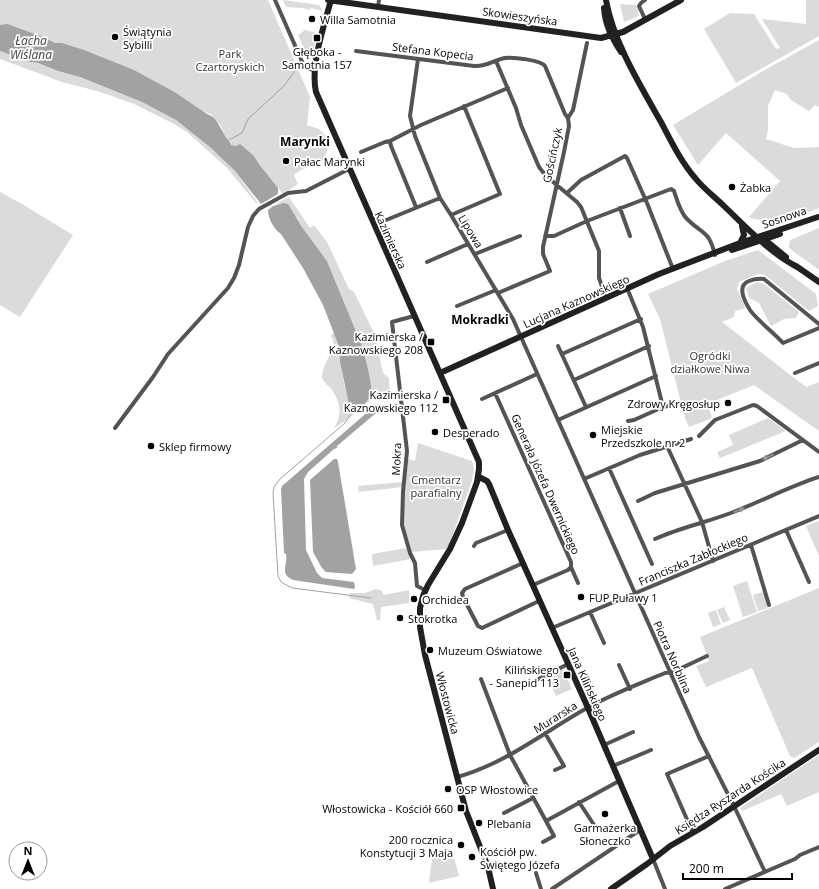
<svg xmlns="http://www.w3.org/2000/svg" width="819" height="889" viewBox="0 0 819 889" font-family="'Open Sans',sans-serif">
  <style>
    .green { fill: #dbdbdb }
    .water { fill: #a2a2a2 }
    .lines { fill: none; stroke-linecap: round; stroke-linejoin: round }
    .stream { stroke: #a2a2a2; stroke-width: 1 }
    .street { stroke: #545454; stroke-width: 4 }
    .secondary { stroke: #212121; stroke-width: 6 }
    .oneway { fill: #989898 }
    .poi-dot { fill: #000; stroke: #fff; stroke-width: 1.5 }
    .labels { text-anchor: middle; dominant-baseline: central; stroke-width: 3.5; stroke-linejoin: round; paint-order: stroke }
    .street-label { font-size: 11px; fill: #000; stroke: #fff }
    .poi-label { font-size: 11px; fill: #000; stroke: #fff; text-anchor: start }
    .park-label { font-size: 11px; fill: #323232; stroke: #fff }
    .water-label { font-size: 12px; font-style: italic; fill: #434343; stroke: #fff }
    .neighbourhood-label { font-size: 12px; font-weight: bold; fill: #000; stroke: #fff }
  </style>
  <rect width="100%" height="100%" fill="#fff"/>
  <path class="green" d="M0 0H268L310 97 307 125 319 129 325 135 328 146 326 154 323 160 316 166 302 169 294 175 298 184 283 194 259 164 254 156 236 146 231 145V142L224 134 221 126 212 115 0 25Z
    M283 0 319 5 323 11 311 8 310 10 303 8 286 7Z
    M806 0H819V36L736 83 704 29 730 13 754 14 776 49 780 48 762 19 806 24Z
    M620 4 636 5 639 12 638 13 639 16 624 22Z
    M305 30 317 33 311 60H309L298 35Z
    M819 40V107L815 105 809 111 791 100 787 94 775 90 768 106V131L766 139 794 148 819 147V208L781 223 754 219 749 217 780 181 726 133 698 165 673 125 763 71Z
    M0 51 30 62 38 63 58 71 80 77 142 102 176 120 211 148 235 171 258 203H256L227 168 187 132 174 124 134 104 97 91 62 82 0 59Z
    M0 192 22 204 73 235 20 317 0 305Z
    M289 197 310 228 314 225 327 242 349 289 354 292 375 335 383 373 389 378 390 393 375 397 345 421 334 428C342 415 341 403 332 390 328 385 322 382 322 375 323 368 328 358 331 352L336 351 331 334 334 333 340 349V362L345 388 348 395 349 404 372 393 366 359 362 346 327 261 302 227 298 219 283 203 275 204Z
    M819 228V270L789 248 790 240Z
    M758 250 816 294 818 306 809 311 765 275 758 274 739 282 737 289 745 307 743 309 735 311 734 317 722 322 806 387 819 382V431L754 385 707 404 712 417 710 419 689 427 685 418 660 319 648 294 725 261Z
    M757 282 764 284 799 312 796 318 784 319 771 326 759 303 749 298 746 288Z
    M768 418 786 431 720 458 717 452 733 445 729 435Z
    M418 443 472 461 474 469 472 481 449 545 446 549 411 552 402 524 408 459 415 461Z
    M403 482 402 487 359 492 358 486Z
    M819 521V556L806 526Z
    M406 548 411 559 373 566 372 554Z
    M747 581 757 612 743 617 733 586Z
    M819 588V742L794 758 790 756 752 668 706 687 696 666 709 661 700 637Z
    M376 589 381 590 384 595 409 590V603L381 607 380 620H377L373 604 349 598 350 593H365Z
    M763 592 768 608 758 611 753 595Z
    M724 607 730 620 723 623 717 610Z
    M716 610 721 624 713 627 708 613Z
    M563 669 572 689 556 696 547 676Z
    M819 755V792L787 806 781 794 742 811 740 808Z
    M452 850 459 876 429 883 433 851Z"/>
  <path class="water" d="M7 24 43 37 55 43H62L84 50 134 70 176 93 207 114C217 117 219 126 224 134 226 138 230 140 231 145L236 146 240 144 254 156 259 164 278 188V194L261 204 235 171 211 148 176 120 142 102 80 77 58 71 38 63 30 62 0 51V25Z
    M283 203 288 204 302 227 327 261 362 346C365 355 373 386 371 393 369 403 359 409 350 409L340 362V349L323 305 303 268 281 234C274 229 268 219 268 210L273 206Z
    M375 409 376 413 337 446V448L334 449 308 472 304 479 306 550 317 573 322 578 354 582 355 587 354 589 293 580C279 574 288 565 286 554L284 553 281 489 282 486 370 410Z
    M334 459H337L338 462 356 569 352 574 326 572 322 568 313 552 310 480Z"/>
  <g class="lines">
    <path class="stream" d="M229 140 242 133 248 119 284 86 297 68
      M355 408 345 423 280 479 274 487 273 493 278 576 281 582 292 588 371 598"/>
    <path class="street" d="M275 0 304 66 306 68 314 70
      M645 0 641 3 639 6 645 19
      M378 7 379 0
      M356 51 474 66C486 67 494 60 505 58 513 57 541 60 545 66L565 114 568 118
      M418 59 410 116 415 136 440 198
      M496 61 516 108 521 125 539 167 546 176 577 202 581 207 599 251V278L606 298
      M390 141 391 146 416 207
      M361 152 385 142 390 141 421 125 508 88
      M567 193 581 180 625 156 627 158 647 203 673 269
      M620 208 630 236
      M451 215 500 194 464 106
      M374 225 440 198 451 215 513 319 699 737 734 806 765 872
      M545 236H554L587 221 671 189 674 191C677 200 680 212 687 219 703 235 709 230 715 255
      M475 254 520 236
      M427 262 468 244
      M627 288 643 327 663 407
      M498 293 550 271 543 254V247L564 152 569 126 568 118 573 110 587 43
      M457 306 496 290
      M414 316 392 322 407 451 403 492 402 525 410 553 415 563 417 586 425 590
      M819 324 764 279C758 278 754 279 749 281 736 286 745 302 750 310 756 319 775 334 783 343L819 328
      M558 346 586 407
      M562 354 641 319
      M795 373 819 363
      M574 380 649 346
      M495 393 571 562V567L578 583
      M482 399 537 374
      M558 420 656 376
      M628 421 634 420 663 407 677 404
      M115 428 153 377 168 354 228 288 234 278 239 265 248 227 253 216 259 209 288 193 306 191 349 169
      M699 436 715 420 753 405 757 406 819 452
      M667 446 702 522 713 561
      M609 468 652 564
      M584 479 640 455 691 439
      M638 501 655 493 760 461 803 440
      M786 530 809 582
      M655 539C681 527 709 522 736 511 764 500 791 486 819 477
      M751 545 769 605
      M474 546 476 543 508 530
      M523 563 465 589 462 593 463 597 478 626 482 628 539 601
      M533 585 568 570 571 567
      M590 612 604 643
      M552 628 819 516
      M619 665 630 689
      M481 679 510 755 546 821
      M523 687 568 664
      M545 733 564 766 555 770
      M604 745 633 732
      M613 766 651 750
      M457 777C505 764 544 732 587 708 612 694 639 684 665 673L675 671 707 656
      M579 802 596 828
      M504 813 533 798
      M693 833 667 774 709 756
      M543 842 554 836 546 821 619 781
      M653 859 665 889
      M536 873 541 889
      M552 889 640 830
      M725 889 795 859 800 855 819 847"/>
    <path class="secondary" d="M328 0 601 38 623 32 681 0
      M331 0C324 26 310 66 316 92L479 462V469L477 482 462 523 450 549 428 585 423 596 420 608V627L425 655 466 811 488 867 493 889
      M606 0C613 41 640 85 661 122 671 141 681 162 696 179 704 189 715 197 724 206 748 229 770 253 799 268
      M604 8C605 25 612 38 621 52
      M764 239 786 257
      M740 243 744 235 742 226
      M732 250 780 234
      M796 266 819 282
      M440 373 659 274 740 243 818 217
      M479 477 487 481 489 484 508 530 588 708 653 859
      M611 889 647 864 670 846 703 827 819 750"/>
  </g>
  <defs><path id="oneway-solid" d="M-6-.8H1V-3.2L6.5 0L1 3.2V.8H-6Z"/></defs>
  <g class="oneway">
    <use href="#oneway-solid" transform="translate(768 457) rotate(155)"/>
    <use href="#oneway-solid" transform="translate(739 510) rotate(-21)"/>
  </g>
  <g class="poi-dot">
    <circle cx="312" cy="19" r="4"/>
    <circle cx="115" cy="37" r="4"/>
    <rect x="313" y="34" width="8" height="8" rx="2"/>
    <circle cx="286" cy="161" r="4"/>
    <circle cx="732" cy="187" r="4"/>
    <rect x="427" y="338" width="8" height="8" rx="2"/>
    <rect x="442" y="396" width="8" height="8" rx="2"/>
    <circle cx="728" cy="403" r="4"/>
    <circle cx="435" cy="432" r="4"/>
    <circle cx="593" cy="435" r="4"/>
    <circle cx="151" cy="446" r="4"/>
    <circle cx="581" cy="597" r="4"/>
    <circle cx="414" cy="599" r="4"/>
    <circle cx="400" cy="618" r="4"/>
    <circle cx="430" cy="650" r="4"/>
    <rect x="563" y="671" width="8" height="8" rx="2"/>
    <circle cx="448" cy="789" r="4"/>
    <rect x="457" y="804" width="8" height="8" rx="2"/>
    <circle cx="605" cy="814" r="4"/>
    <circle cx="479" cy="823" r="4"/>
    <circle cx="461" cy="845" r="4"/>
    <circle cx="472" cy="857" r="4"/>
  </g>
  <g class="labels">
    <g class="street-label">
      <text transform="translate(520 16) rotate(8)">Skowieszyńska</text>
      <text transform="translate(433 51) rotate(7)">Stefana Kopecia</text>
      <text transform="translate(552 155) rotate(-78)">Gościńczyk</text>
      <text transform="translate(784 217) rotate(-19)">Sosnowa</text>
      <text transform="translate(471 231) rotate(59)">Lipowa</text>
      <text transform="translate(391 240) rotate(66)">Kazimierska</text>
      <text transform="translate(576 301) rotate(-24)">Lucjana Kaznowskiego</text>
      <text transform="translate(396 459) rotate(-87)">Mokra</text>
      <text transform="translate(546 484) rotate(66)">Generała Józefa Dwernickiego</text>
      <text transform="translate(693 559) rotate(-23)">Franciszka Zabłockiego</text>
      <text transform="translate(673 657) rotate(66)">Piotra Norblina</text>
      <text transform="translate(588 684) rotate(66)">Jana Kilińskiego</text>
      <text transform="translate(448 703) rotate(75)">Włostowicka</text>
      <text transform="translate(555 717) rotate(-32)">Murarska</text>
      <text transform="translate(730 796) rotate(-33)">Księdza Ryszarda Kościka</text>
    </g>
    <g class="poi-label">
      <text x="320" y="19">Willa Samotnia</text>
      <text x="123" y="31">Świątynia<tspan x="123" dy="13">Sybilli</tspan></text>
      <text x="317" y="51" text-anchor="middle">Głęboka -<tspan x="317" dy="13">Samotnia 157</tspan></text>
      <text x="294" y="161">Pałac Marynki</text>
      <text x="740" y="187">Żabka</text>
      <text x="423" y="336" text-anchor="end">Kazimierska /<tspan x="423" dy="13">Kaznowskiego 208</tspan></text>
      <text x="438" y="394" text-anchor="end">Kazimierska /<tspan x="438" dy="13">Kaznowskiego 112</tspan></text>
      <text x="720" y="403" text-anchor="end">Zdrowy Kręgosłup</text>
      <text x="601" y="429">Miejskie<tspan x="601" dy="13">Przedszkole nr 2</tspan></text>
      <text x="443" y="432">Desperado</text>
      <text x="159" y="446">Sklep firmowy</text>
      <text x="589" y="597">FUP Puławy 1</text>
      <text x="422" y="599">Orchidea</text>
      <text x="408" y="618">Stokrotka</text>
      <text x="438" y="650">Muzeum Oświatowe</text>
      <text x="559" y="669" text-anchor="end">Kilińskiego<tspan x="559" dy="13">- Sanepid 113</tspan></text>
      <text x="456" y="789">OSP Włostowice</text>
      <text x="453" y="808" text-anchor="end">Włostowicka - Kościół 660</text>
      <text x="487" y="823">Plebania</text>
      <text x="605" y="827" text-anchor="middle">Garmażerka<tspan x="605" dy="13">Słoneczko</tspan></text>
      <text x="453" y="839" text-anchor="end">200 rocznica<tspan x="453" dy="13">Konstytucji 3 Maja</tspan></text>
      <text x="480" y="851">Kościół pw.<tspan x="480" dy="13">Świętego Józefa</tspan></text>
    </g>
    <g class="park-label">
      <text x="230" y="53">Park<tspan x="230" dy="13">Czartoryskich</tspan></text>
      <text x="710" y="355">Ogródki<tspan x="710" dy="13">działkowe Niwa</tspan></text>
      <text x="436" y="479">Cmentarz<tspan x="436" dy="13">parafialny</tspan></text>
    </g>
    <g class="water-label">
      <text x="31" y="40">Łacha<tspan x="31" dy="14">Wiślana</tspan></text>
    </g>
    <g class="neighbourhood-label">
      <text x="305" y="141">Marynki</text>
      <text x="480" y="319">Mokradki</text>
    </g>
  </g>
  <g transform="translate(28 861)"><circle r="19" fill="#ffffff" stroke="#999999"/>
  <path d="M0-3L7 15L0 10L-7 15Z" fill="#000000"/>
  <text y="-6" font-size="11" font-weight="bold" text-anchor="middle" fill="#000000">N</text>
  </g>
  <path d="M683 873v6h109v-6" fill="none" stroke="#000000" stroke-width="2"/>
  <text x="689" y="873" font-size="12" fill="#000000" stroke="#ffffff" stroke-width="3" paint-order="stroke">200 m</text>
</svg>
